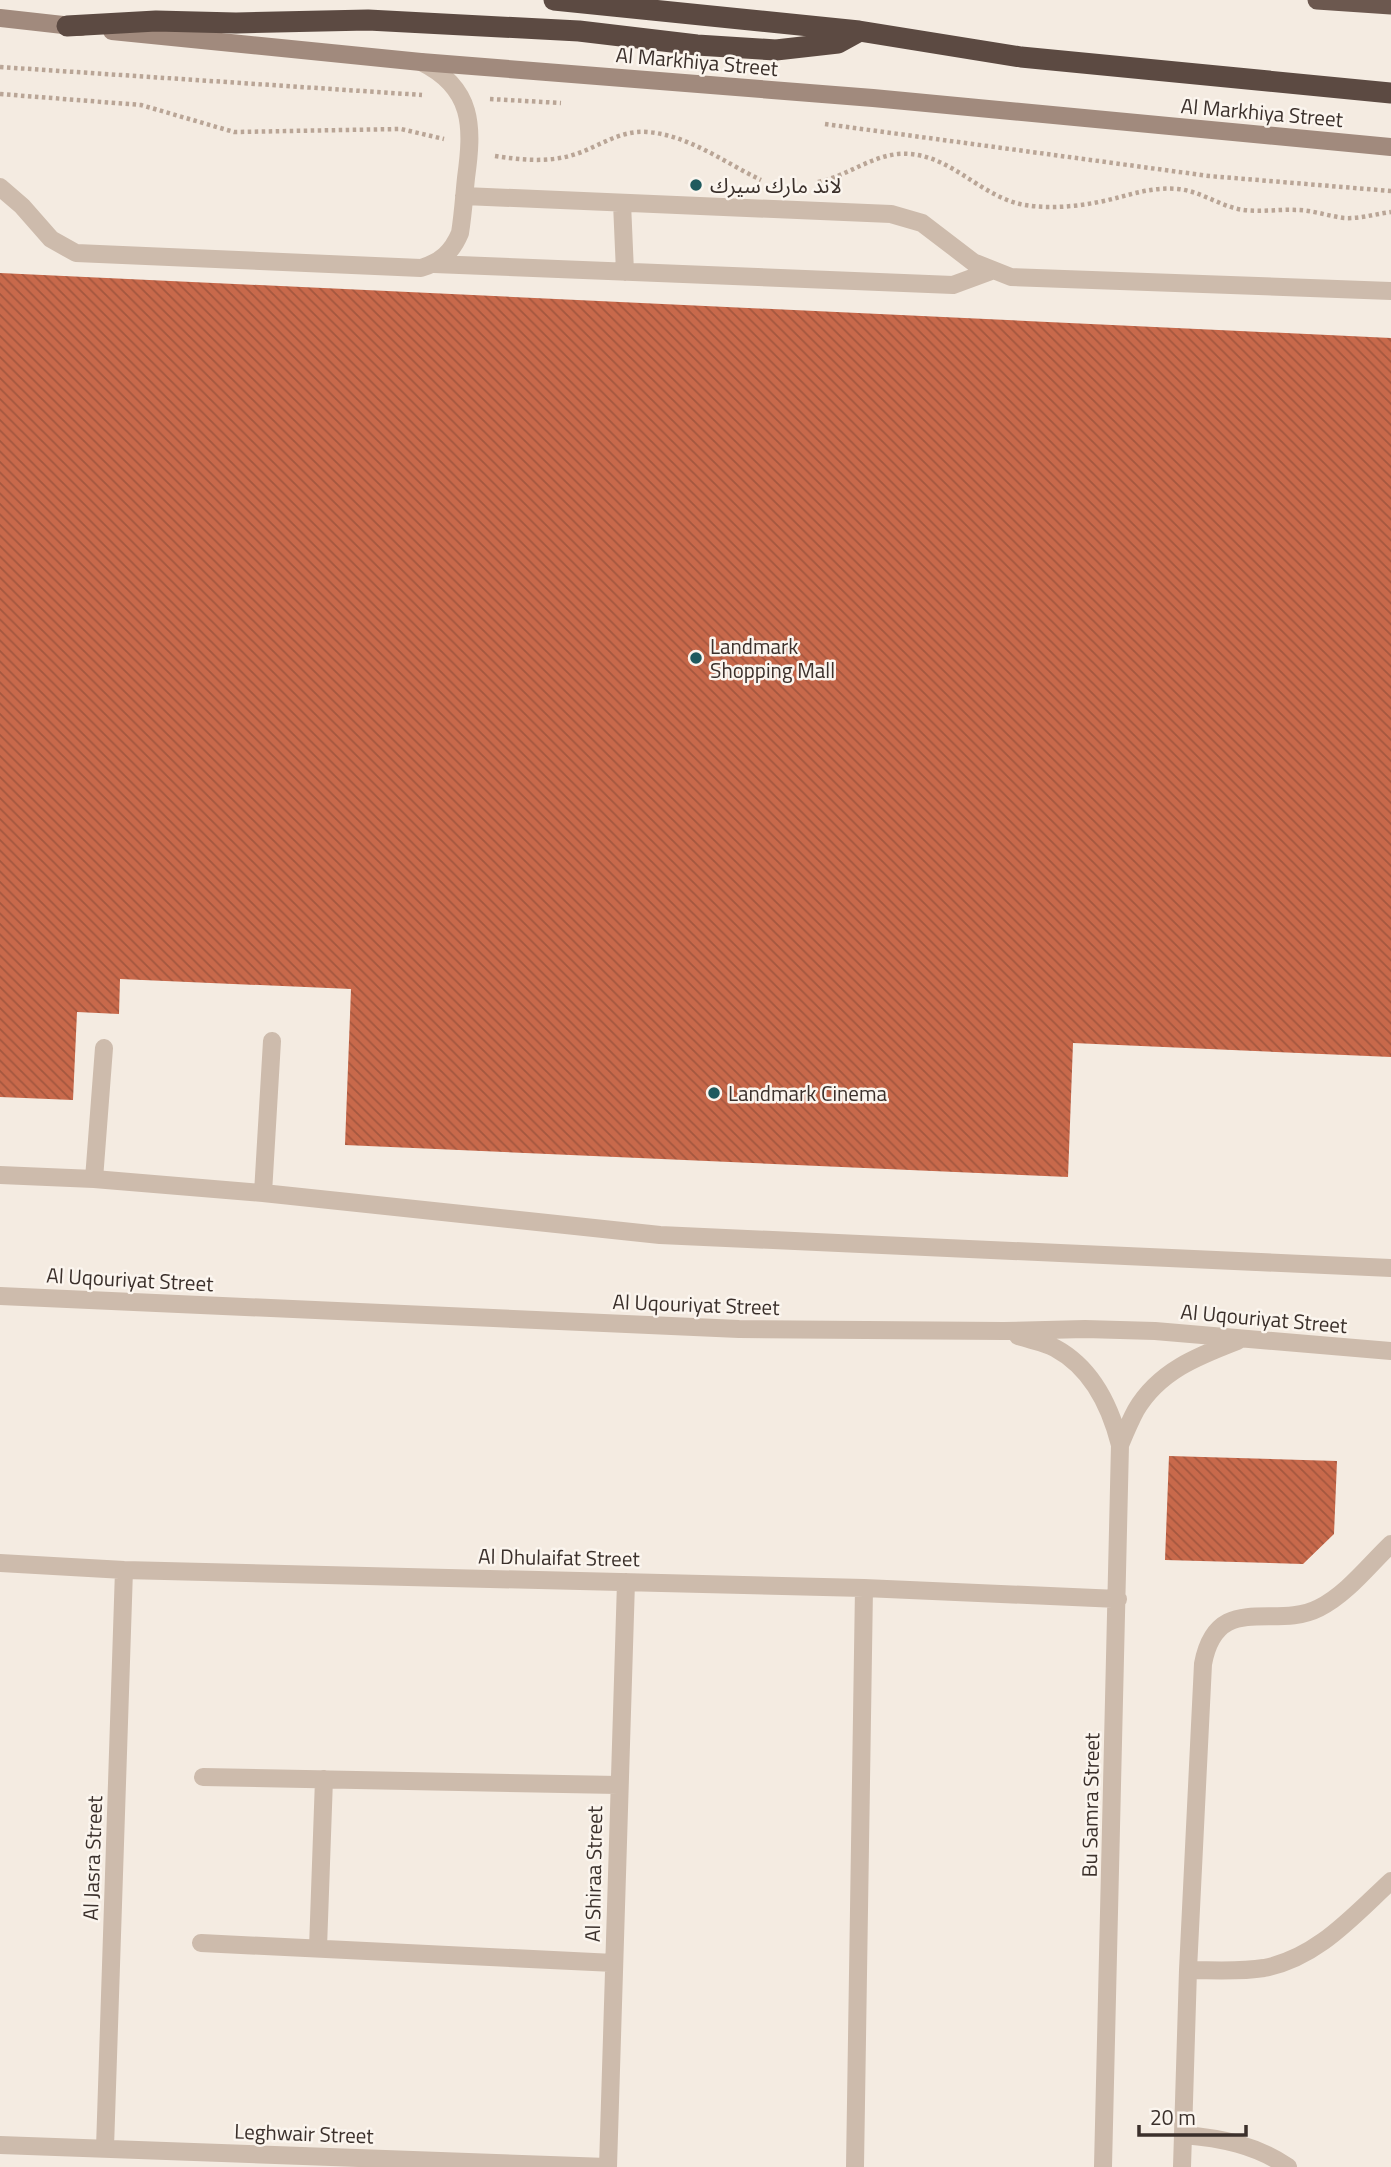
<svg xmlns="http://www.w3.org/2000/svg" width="1391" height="2167" viewBox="0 0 1391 2167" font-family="'Titillium Web','Noto Sans Arabic',sans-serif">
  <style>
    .building { fill: url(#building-back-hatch) }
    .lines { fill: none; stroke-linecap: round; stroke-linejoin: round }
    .path { stroke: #b9a596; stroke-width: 4.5; stroke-dasharray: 3.5 3.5; stroke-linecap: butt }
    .service { stroke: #cdbbac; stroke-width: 18 }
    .minor { stroke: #cdbbac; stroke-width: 18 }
    .secondary { stroke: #a18a7d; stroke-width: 18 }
    .trunk { stroke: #6c584f; stroke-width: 19 }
    .motorway { stroke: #5c4a42; stroke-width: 21 }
    .poi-dot { fill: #1f5a5e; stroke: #fbf5ee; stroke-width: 2.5 }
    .labels { text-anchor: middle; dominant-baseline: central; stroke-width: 5; stroke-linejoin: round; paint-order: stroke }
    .street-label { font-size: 21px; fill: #3b302b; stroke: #fbf5ee }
    .poi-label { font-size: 21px; fill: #3b302b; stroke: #fbf5ee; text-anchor: start }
  </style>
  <defs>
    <pattern id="building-back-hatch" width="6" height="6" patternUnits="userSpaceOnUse" patternTransform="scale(1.75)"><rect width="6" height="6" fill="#c8694b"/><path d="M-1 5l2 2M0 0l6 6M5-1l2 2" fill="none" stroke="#a4573f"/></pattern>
  </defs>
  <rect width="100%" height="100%" fill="#f4ebe1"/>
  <path class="building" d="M0 273 1391 338V1057L1073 1043 1068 1177 345 1145 351 989 120 979 119 1014 77 1012 73 1100 0 1097Z
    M1169 1456 1337 1461 1334 1534 1303 1564 1165 1560Z"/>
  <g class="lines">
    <path class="path" d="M0 67 422 95
      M0 94 141 105 234 132 401 129 444 139
      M490 99 561 103
      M825 124 1209 176 1391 191
      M495 156C522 160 549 163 576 154 600 146 620 130 647 132 689 135 725 163 761 180
      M818 182C847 176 869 157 898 154 949 150 978 197 1025 205 1055 210 1091 205 1120 197 1139 192 1157 187 1178 189 1199 191 1217 204 1238 209 1257 213 1277 209 1296 210 1312 210 1328 216 1344 218 1360 219 1375 214 1391 212"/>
    <path class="service" d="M0 187 22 206 51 239 76 253 421 268C441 262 452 252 460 233 463 215 464 197 466 178 473 127 474 88 421 62
      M464 196 891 214 922 223 973 262 1011 277 1391 291
      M622 203 625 272
      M434 264 953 285 991 271
      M0 1175 94 1179 263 1193 660 1235 1391 1268
      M94 1179 104 1048
      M263 1193 272 1041
      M1188 1970C1213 1970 1239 1972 1264 1968 1317 1958 1353 1916 1391 1881
      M1183 2135C1221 2138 1256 2145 1288 2167
      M1182 2167 1188 1970 1203 1664C1217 1590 1274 1631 1319 1608 1347 1594 1369 1565 1391 1544"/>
    <path class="minor" d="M0 1296 739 1329 1004 1331 1085 1329 1155 1331 1391 1351
      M1018 1336C1030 1340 1044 1342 1055 1348 1092 1368 1110 1405 1120 1445L1103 2167
      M1120 1445C1125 1433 1130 1421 1136 1410 1159 1371 1198 1356 1237 1341
      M0 1563 124 1570 864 1588 1118 1599
      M203 1777 618 1785
      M201 1943 614 1963
      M318 1948 324 1779
      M0 2145 607 2167
      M105 2148 124 1570
      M608 2167 626 1582
      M855 2167 864 1588"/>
    <path class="secondary" d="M0 18 81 27
      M112 31 421 62 873 98 1391 147"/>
    <path class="trunk" d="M1317 0 1391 5"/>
    <path class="motorway" d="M554 0 859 31 1021 57 1391 93
      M67 26 156 21 236 23 368 20 579 31 697 45 776 50 838 43 858 32"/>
  </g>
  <g class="poi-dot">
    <circle cx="696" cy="185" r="7"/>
    <circle cx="696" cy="658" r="7"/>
    <circle cx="714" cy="1093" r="7"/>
  </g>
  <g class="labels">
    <g class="street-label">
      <text transform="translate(697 61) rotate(5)">Al Markhiya Street</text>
      <text transform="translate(1262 112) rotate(5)">Al Markhiya Street</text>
      <text transform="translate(130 1279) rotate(3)">Al Uqouriyat Street</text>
      <text transform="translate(696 1304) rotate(2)">Al Uqouriyat Street</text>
      <text transform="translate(1264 1318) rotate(5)">Al Uqouriyat Street</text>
      <text transform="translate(559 1557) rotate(1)">Al Dhulaifat Street</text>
      <text transform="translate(1090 1805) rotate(-89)">Bu Samra Street</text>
      <text transform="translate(92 1858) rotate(-88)">Al Jasra Street</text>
      <text transform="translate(593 1874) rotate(-89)">Al Shiraa Street</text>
      <text transform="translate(304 2133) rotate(2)">Leghwair Street</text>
    </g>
    <g class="poi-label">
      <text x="710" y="185">لاند مارك سيرك</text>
      <text x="710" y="646">Landmark<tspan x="710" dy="24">Shopping Mall</tspan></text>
      <text x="728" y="1093">Landmark Cinema</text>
    </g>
  </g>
  <path d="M1139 2125v10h107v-10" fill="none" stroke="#3b302b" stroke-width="3.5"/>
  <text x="1150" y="2125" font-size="21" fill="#3b302b" stroke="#fbf5ee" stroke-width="5" paint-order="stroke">20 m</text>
</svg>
